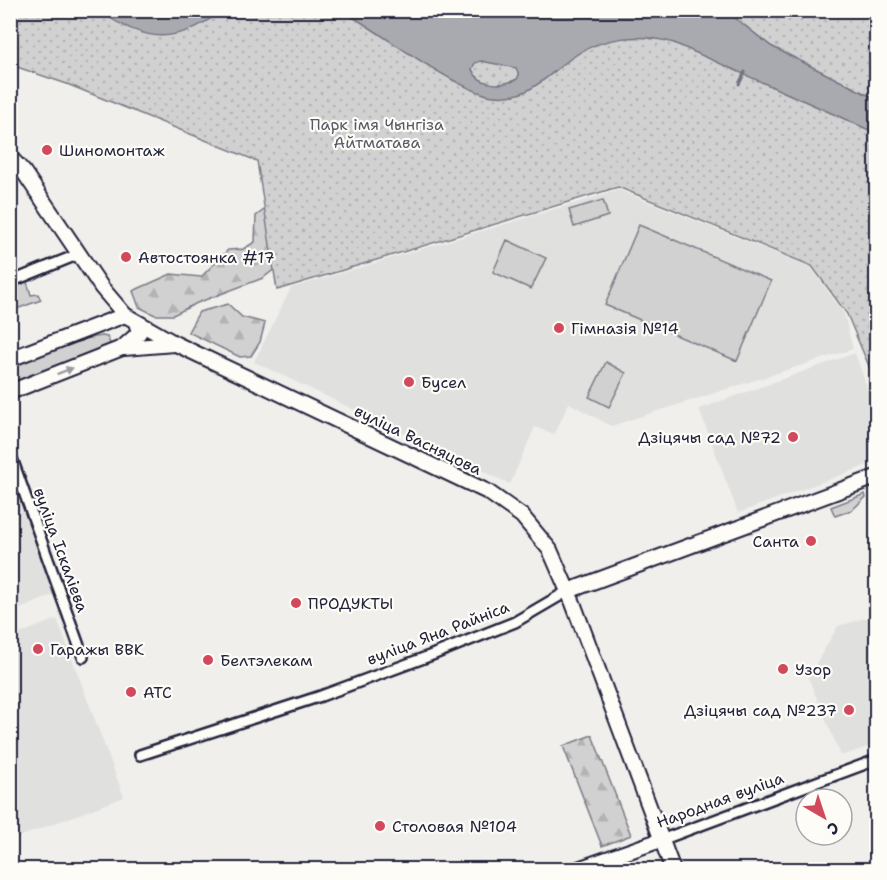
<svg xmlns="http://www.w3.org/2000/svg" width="887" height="880" viewBox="0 0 887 880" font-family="'Shantell Sans',sans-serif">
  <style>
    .built { fill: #e0e0df }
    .green { fill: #d2d1d1; stroke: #7a7a86; stroke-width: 1.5 }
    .forest { fill: url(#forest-firs); stroke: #7a7a86; stroke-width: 1.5 }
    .park { fill: url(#park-dots); stroke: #7a7a86; stroke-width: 1.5 }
    .water { fill: #a9a9b0; stroke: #737381; stroke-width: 1.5; fill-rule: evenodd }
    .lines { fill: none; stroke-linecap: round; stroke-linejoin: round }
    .stream { stroke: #737381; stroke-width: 3 }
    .street-casing { stroke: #22223b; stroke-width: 14 }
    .secondary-casing { stroke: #22223b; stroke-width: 18 }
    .street { stroke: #fdfcf7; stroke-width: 9 }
    .secondary { stroke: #fdfcf7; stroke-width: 14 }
    .oneway { fill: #9a9aa2 }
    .poi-dot { fill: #d1495b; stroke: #fdfcf7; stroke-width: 2 }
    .labels { text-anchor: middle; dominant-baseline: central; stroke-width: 4.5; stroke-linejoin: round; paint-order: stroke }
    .park-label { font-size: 16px; fill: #575768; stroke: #fdfcf7 }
    .poi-label { font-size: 16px; fill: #22223b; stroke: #fdfcf7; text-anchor: start }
    .street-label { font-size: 16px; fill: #22223b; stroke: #fdfcf7 }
  </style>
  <defs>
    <pattern id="forest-firs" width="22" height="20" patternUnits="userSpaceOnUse" patternTransform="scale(1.5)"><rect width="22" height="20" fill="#d2d1d1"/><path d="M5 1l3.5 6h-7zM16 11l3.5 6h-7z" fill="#b4b3b4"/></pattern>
    <pattern id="park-dots" width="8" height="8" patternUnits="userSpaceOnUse" patternTransform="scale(1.5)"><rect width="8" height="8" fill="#d2d1d1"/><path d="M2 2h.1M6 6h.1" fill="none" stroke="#b4b3b4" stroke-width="1.8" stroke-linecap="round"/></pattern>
  </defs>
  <rect width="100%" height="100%" fill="#f0efec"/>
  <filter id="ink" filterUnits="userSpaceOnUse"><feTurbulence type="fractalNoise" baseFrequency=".0167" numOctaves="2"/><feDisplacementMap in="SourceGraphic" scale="12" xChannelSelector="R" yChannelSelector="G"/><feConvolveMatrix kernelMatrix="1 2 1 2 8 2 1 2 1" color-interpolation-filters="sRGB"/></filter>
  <g filter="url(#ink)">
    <path class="built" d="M619 190 811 267 844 314 853 349 611 426 569 403 554 435 535 427 510 484 254 362 291 288Z
      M855 353 876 413V462L738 513 699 409Z
      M11 482 55 594 11 613H10Z
      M876 615V744L841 756 808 677 838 626Z
      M57 619 124 797 11 840V637Z"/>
    <path class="green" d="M603 200 608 216 574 227 569 210Z
      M639 225 771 281 737 361 605 305Z
      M507 240 546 258 531 289 493 272Z
      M33 276 34 279 27 282 31 295 38 294 41 300 11 311V284Z
      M102 336 107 337 110 343 109 348 11 385V364L72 341Z
      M606 362 626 373 609 407 589 397Z
      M865 494 866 497 852 510 835 516 831 507Z"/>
    <path class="forest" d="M271 205 285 261 263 278 197 303 173 315H155L139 307 133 291 171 274 201 277 228 250 243 249 255 242 256 216Z
      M228 304 242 317 265 323 260 342 251 356 240 357 188 332 199 312Z
      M592 735 631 835 602 846 563 746Z"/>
    <path class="park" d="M11 11H876V377L874 378 847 314 812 266 618 187 277 290 257 161 67 84 11 65Z"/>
    <path class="water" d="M99 11H222C176 45 146 43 99 11Z
      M441 11 456 13 726 11 771 46 876 99V133L674 43C642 33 602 36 573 57 547 75 530 100 494 96 460 93 377 30 343 11ZM481 61 516 68 519 75 517 79C503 87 478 86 472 69L475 63Z"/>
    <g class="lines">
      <path class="stream" d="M739 84 745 72"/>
      <g class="street-casing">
        <path id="street" d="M10 282 79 254
          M10 453 83 657
          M140 755 321 696 432 655 515 622 568 591
          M661 840 876 760"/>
      </g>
      <g class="secondary-casing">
        <path id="secondary" d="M10 157 23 171 102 288 125 315 176 344 488 492 522 516 550 550 573 603 673 870
          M124 348 174 344
          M10 359 125 315
          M10 392 122 348 139 333 136 322
          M568 591 876 477
          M575 870 661 840"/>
      </g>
      <use href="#street" class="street"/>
      <use href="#secondary" class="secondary"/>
    </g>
    <defs><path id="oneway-solid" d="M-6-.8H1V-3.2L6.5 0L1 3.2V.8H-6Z" transform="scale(1.5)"/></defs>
    <use class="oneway" href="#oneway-solid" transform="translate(65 371) rotate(-21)"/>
  </g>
  <g class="poi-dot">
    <circle cx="47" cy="150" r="6"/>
    <circle cx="126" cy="257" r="6"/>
    <circle cx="559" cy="328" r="6"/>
    <circle cx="409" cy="382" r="6"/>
    <circle cx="793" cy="437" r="6"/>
    <circle cx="811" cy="541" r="6"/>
    <circle cx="296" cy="603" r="6"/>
    <circle cx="38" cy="649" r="6"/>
    <circle cx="208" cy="660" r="6"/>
    <circle cx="783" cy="669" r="6"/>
    <circle cx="131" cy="692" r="6"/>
    <circle cx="849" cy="710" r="6"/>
    <circle cx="380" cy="826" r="6"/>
  </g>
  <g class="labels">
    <g class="park-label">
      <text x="377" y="124">Парк імя Чынгіза<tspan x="377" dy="18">Айтматава</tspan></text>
    </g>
    <g class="poi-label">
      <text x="59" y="150">Шиномонтаж</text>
      <text x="138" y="257">Автостоянка #17</text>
      <text x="571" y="328">Гімназія №14</text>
      <text x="421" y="382">Бусел</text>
      <text x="781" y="437" text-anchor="end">Дзіцячы сад №72</text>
      <text x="799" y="541" text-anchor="end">Санта</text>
      <text x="308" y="603">ПРОДУКТЫ</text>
      <text x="50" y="649">Гаражы ВВК</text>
      <text x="220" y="660">Белтэлекам</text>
      <text x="795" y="669">Узор</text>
      <text x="143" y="692">АТС</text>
      <text x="837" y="710" text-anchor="end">Дзіцячы сад №237</text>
      <text x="392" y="826">Столовая №104</text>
    </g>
    <g class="street-label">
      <text transform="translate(418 440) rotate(26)">вуліца Васняцова</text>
      <text transform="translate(61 550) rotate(70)">вуліца Іскаліева</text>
      <text transform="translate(438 633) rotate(-21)">вуліца Яна Райніса</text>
      <text transform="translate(720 800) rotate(-20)">Народная вуліца</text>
    </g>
  </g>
  <rect width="887" height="880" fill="none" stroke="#fdfcf7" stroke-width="36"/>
  <rect x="18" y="18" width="851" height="844" fill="none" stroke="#22223b" stroke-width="2" filter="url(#ink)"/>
  <g transform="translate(824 817) rotate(141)"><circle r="28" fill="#fdfcf7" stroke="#a5a5ac" stroke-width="1.5"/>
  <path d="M0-4.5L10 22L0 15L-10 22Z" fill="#d1495b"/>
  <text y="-9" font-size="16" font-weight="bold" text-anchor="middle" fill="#22223b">С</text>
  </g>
</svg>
